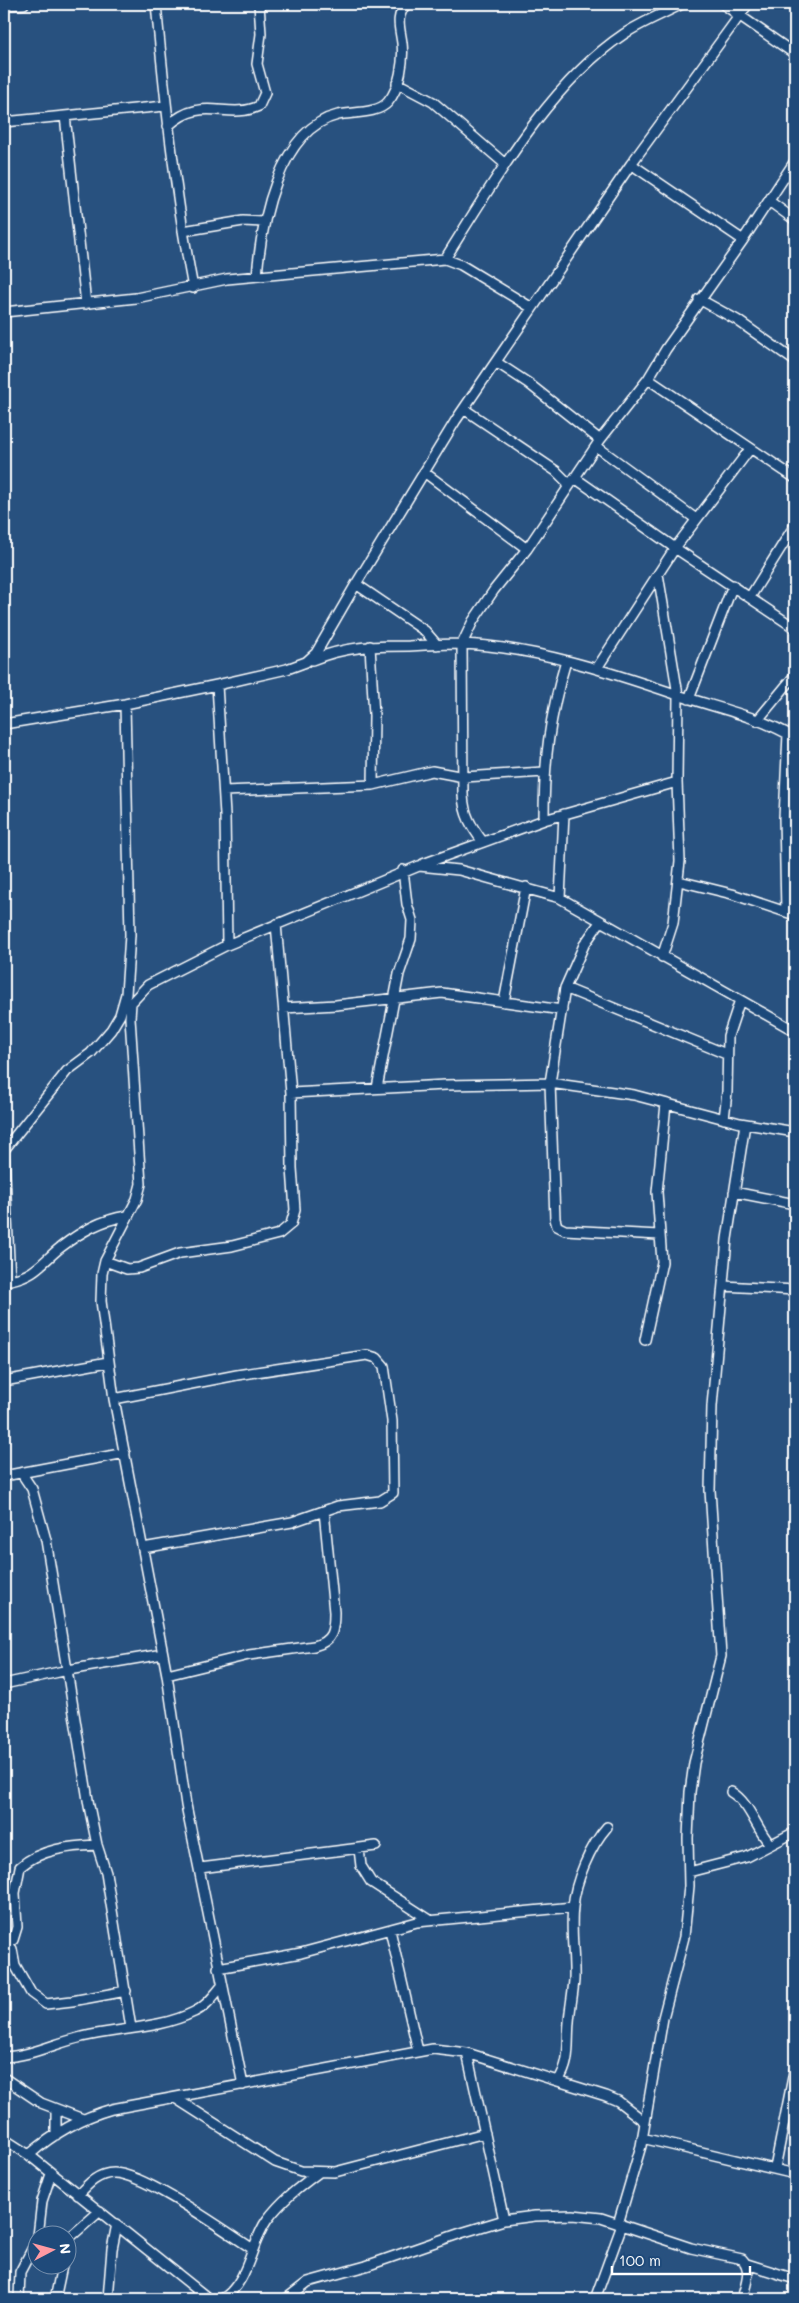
<svg xmlns="http://www.w3.org/2000/svg" width="799" height="2303" viewBox="0 0 799 2303" font-family="Mali,sans-serif">
  <style>
    .lines { fill: none; stroke-linecap: round; stroke-linejoin: round }
    .minor-casing { stroke: #fff; stroke-width: 12 }
    .minor { stroke: #1f4a7a; stroke-width: 9 }
  </style>
  <rect width="100%" height="100%" fill="#28517f"/>
  <filter id="ink" filterUnits="userSpaceOnUse"><feTurbulence type="fractalNoise" baseFrequency=".02" numOctaves="2"/><feDisplacementMap in="SourceGraphic" scale="10" xChannelSelector="R" yChannelSelector="G"/><feConvolveMatrix kernelMatrix="1 2 1 2 8 2 1 2 1" color-interpolation-filters="sRGB"/></filter>
  <g filter="url(#ink)">
    <g class="lines">
      <g class="minor-casing">
        <path id="minor" d="M156 4C165 99 175 193 193 288
          M723 4 795 54
          M4 5 24 4
          M397 83 433 102 505 164
          M65 116 86 304
          M4 122 165 106
          M168 126C202 94 227 121 259 106L265 93 257 64 261 34 259 4
          M631 164 743 240
          M769 201 795 220
          M183 231 243 221 263 222
          M445 259C493 183 549 84 624 34 642 22 663 14 682 4
          M257 276C261 225 278 129 338 115 352 112 378 114 388 102 400 88 404 60 402 43 400 27 395 18 406 4
          M699 299 737 320 795 361
          M4 312 136 298 227 279 445 259 461 265 532 308
          M496 362 528 383 600 440
          M648 379 795 478
          M464 409 556 471 570 485
          M596 446 696 519
          M424 472 527 549
          M575 478 675 548 795 628
          M658 574 678 695 677 782 680 861 673 923 662 957
          M356 584 425 631 437 645
          M750 597 795 525
          M370 646 374 716 373 785
          M312 660C346 646 373 646 409 646 426 645 444 644 462 644 535 647 610 672 678 695 717 708 761 717 795 738
          M597 668 675 548 750 449
          M217 685 225 815 227 945
          M689 699 733 585
          M757 721 795 675
          M4 724 125 704 217 685 287 669 306 662 316 653 356 584 456 420 631 164 748 4
          M224 791 373 785 432 771 464 777 544 772
          M544 820C544 762 549 717 566 661
          M483 842C471 826 464 815 463 795L462 644 473 621 494 590 527 549 600 440 648 379 666 349 743 240 795 161
          M423 864 544 820 677 782
          M679 881 732 894 795 915
          M560 898 564 814
          M786 911 784 818 788 734
          M600 922 584 945 565 988 550 1083 555 1219 557 1226 565 1230 659 1235
          M276 924 291 1093 446 1085 550 1083 634 1095 740 1123 795 1132
          M565 988 726 1054
          M504 1002 526 887
          M284 1008 336 1005 442 993 562 1010
          M377 1088 399 974 411 939 412 920 407 904 403 870
          M724 1119 727 1092 728 1036 740 1000
          M4 1150 67 1071 91 1053 111 1030 120 1015 126 994 130 935 125 704
          M4 1155 10 1280H4
          M734 1192 795 1204
          M105 1261 127 1269 139 1268 180 1253 232 1246 279 1234 291 1224 295 1210 292 1168 291 1093
          M10 1280C36 1275 42 1262 61 1247 82 1231 101 1220 127 1216
          M723 1286 795 1290
          M645 1340 662 1262 657 1192 666 1104
          M4 1381 108 1362
          M114 1399 237 1375 367 1355 377 1358 384 1366 392 1421 393 1493 380 1501 338 1506 292 1522 143 1548
          M22 1474 32 1489 46 1540 89 1806 97 1845 106 1873 131 2028
          M4 1476 125 1453
          M167 1675 249 1655 314 1646C333 1641 334 1630 334 1612L324 1511
          M4 1684 68 1670 163 1654
          M731 1792C750 1803 756 1829 770 1844
          M359 1849 361 1866 371 1882 430 1920
          M200 1868 376 1846
          M689 1872 747 1857 795 1832
          M390 1930 418 2051
          M4 1944 13 1940 17 1927 15 1893 20 1867C40 1849 71 1846 97 1845
          M7 1944 12 1949 15 1965 31 1993 46 2004 72 2001 126 1991
          M218 1968 301 1953 417 1922 573 1907
          M467 2053 504 2220
          M4 2057C32 2056 55 2043 82 2037 118 2028 160 2029 194 2012 206 2007 214 1995 222 1986
          M4 2078 41 2103 83 2119
          M558 2081C571 2062 567 2044 569 2022 570 2008 573 1994 574 1980 575 1956 570 1931 573 1907 575 1882 590 1846 607 1827
          M243 2085 186 1805 167 1675 114 1399 101 1301 102 1274 105 1261 137 1199 141 1184 130 1018 131 1003 148 985 227 945 419 866 459 870 560 898 795 1031
          M175 2098 275 2162 301 2171 335 2172 485 2133
          M56 2135V2109
          M642 2138 795 2174
          M4 2139 29 2155 209 2299
          M29 2155C53 2134 80 2118 112 2109L433 2049 467 2053 606 2096 618 2101 645 2122
          M775 2168 795 2067
          M78 2195C88 2184 98 2173 114 2173 144 2173 225 2231 253 2249
          M618 2224 641 2146 663 2018 684 1937 689 1886 688 1838 690 1792 694 1763 721 1656 710 1490 712 1406 727 1239 745 1124
          M38 2236 42 2201 51 2174
          M68 2239 100 2211
          M747 2264 795 2279
          M19 2299 20 2272 38 2238
          M55 2299 62 2266
          M108 2299 112 2249 117 2224
          M222 2299C249 2283 250 2244 267 2220 281 2201 299 2187 318 2173
          M286 2299 308 2282 366 2266 461 2233 504 2220 535 2216 573 2215 601 2218 691 2248 742 2259C753 2270 745 2286 742 2299
          M595 2299 622 2225"/>
      </g>
      <use href="#minor" class="minor"/>
    </g>
  </g>
  <rect width="799" height="2303" fill="none" stroke="#1f4a7a" stroke-width="20"/>
  <rect x="10" y="10" width="779" height="2283" fill="none" stroke="#fff" stroke-width="2" filter="url(#ink)"/>
  <g transform="translate(52 2250) rotate(84)"><circle r="24" fill="#1f4a7a" stroke="#7992af"/>
  <path d="M0-4L9 19L0 12L-9 19Z" fill="#ff9aa2"/>
  <text y="-8" font-size="14" font-weight="bold" text-anchor="middle" fill="#ffffff">N</text>
  </g>
  <path d="M612 2266v8h138v-8" fill="none" stroke="#ffffff" stroke-width="2.5"/>
  <text x="619" y="2266" font-size="15" fill="#ffffff" stroke="#1f4a7a" stroke-width="4" paint-order="stroke">100 m</text>
</svg>
